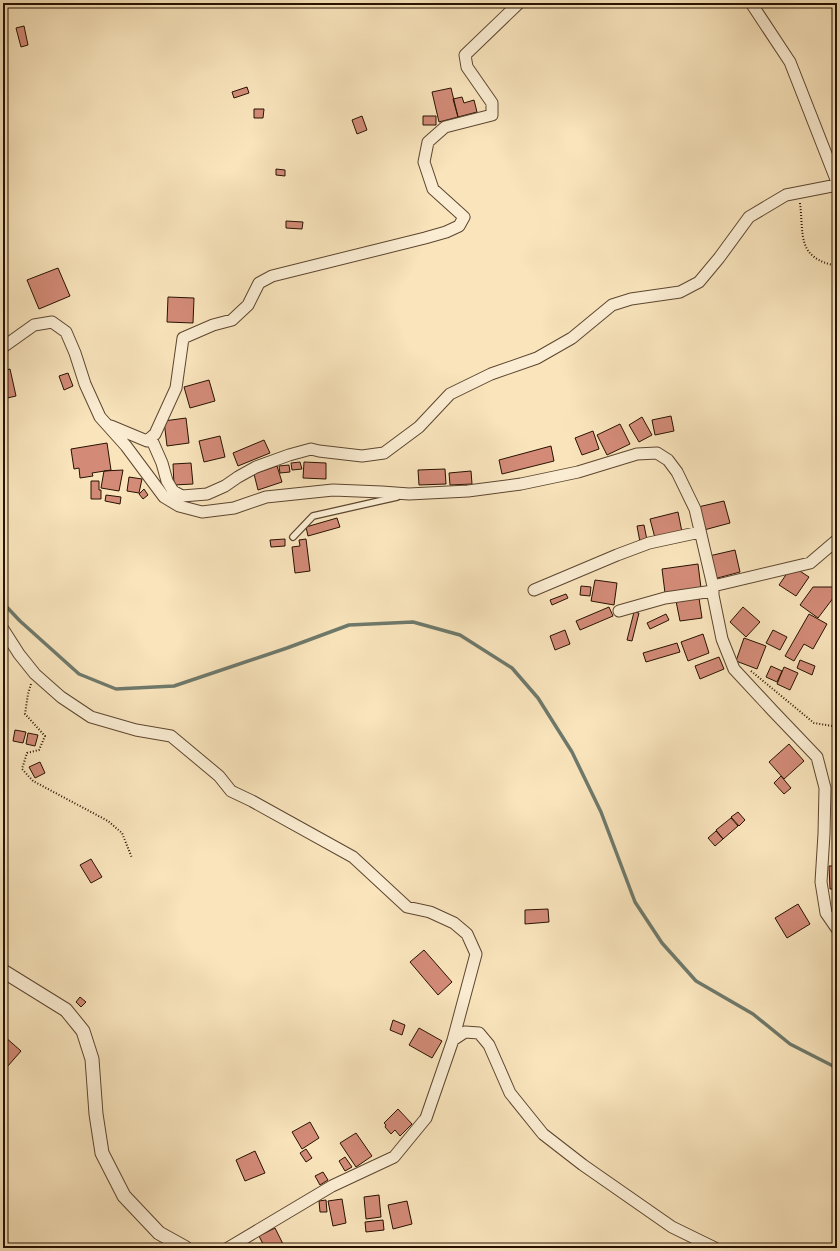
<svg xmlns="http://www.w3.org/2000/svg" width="840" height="1251" viewBox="0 0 840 1251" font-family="'IM FELL Double Pica',serif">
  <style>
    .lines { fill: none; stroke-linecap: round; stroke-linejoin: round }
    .stream { stroke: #6e796b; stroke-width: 3.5 }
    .building { fill: #d38b78; stroke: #271200 }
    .service-casing { stroke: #5c462f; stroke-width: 8 }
    .minor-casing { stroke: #5c462f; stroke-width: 13 }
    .tertiary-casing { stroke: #5c462f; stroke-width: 15 }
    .path { stroke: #271200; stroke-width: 2; stroke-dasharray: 1 2; stroke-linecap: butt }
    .service { stroke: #fbedd3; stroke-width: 5.5 }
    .minor { stroke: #fbedd3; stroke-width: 11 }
    .tertiary { stroke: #fbedd3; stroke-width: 13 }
  </style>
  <rect width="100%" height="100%" fill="#f9e4bc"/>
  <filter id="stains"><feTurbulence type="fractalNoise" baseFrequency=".005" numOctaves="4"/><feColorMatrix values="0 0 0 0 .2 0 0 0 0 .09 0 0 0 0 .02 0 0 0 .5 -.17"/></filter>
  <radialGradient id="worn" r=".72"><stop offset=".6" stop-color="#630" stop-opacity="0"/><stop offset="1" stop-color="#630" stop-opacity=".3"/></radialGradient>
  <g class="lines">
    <path class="stream" d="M3 603 20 621 79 674 116 689 174 686 287 648 349 625 413 622 460 635 512 668 538 698 572 752 601 812 635 902 662 943 696 981 753 1014 790 1044 837 1068"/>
  </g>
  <path class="building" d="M24 26 28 45 21 47 16 28Z
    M247 87 249 93 234 98 232 92Z
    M451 88 458 117 439 122 432 92Z
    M462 97 464 103 474 100 477 112 458 117 453 99Z
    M254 109H264L263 118H254Z
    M362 116 367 130 357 134 352 120Z
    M423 116H436V125H423Z
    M276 169 285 170V176L276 175Z
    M286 221 303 222 302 229 286 228Z
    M58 268 70 296 39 309 27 280Z
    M168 297 194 298 193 323 167 322Z
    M10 369 16 396 3 399V371Z
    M68 373 73 386 64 390 59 376Z
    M209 380 215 401 190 408 184 387Z
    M671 416 674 431 655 435 652 420Z
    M642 417 652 435 639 442 629 425Z
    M186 418 189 443 167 446 164 421Z
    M620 424 630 444 607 455 597 435Z
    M593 431 599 449 582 455 575 438Z
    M220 436 225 457 204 462 199 441Z
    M264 440 270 453 238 466 233 453Z
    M107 443 111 470 92 473 93 476 80 478 79 468 74 469 71 449Z
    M551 446 554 461 502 474 499 460Z
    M300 462 302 469 292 470 291 463Z
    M304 462 326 463V479L303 478Z
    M191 463 193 484 174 485 173 464Z
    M289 465 290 472 280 473 279 466Z
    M277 466 282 482 258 490 254 474Z
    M445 469 446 484 419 485 418 470Z
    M123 470 119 491 101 488 104 471Z
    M471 471 472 484 450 485 449 473Z
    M129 477 142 479 139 493 127 491Z
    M91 481H99V490H101V499H91Z
    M144 489 148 495 143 499 139 494Z
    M106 495 121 497 120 504 105 501Z
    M724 501 730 523 704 530 698 507Z
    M678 512 682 532 655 538 650 519Z
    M337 518 340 527 308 536 306 527Z
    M644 525 647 540 640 542 637 526Z
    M285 539V546L271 547 270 540Z
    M306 539 310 571 295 573 292 547 300 546 299 540Z
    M735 550 740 572 714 579 709 556Z
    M698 564 701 588 665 593 662 569Z
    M792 566 809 577 796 596 779 585Z
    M595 580 617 583 614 605 591 601Z
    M581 586 591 587 590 596 580 595Z
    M813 587H837V593L818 618 800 605Z
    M566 594 568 598 552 605 550 600Z
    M699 598 702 618 680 621 676 601Z
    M609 607 613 616 580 630 576 621Z
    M743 607 760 622 746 637 730 622Z
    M634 612 639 613 632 641 627 640Z
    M666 614 669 620 650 629 647 623Z
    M809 614 827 624 813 649 804 644 794 661 785 656Z
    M565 630 570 644 555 650 550 636Z
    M773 630 787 637 780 650 766 643Z
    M703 634 709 653 688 661 681 642Z
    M744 638 766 646 757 669 736 661Z
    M677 643 680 652 646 662 643 653Z
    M719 657 724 669 700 679 695 666Z
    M800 660 815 666 812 675 797 668Z
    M771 666 782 671 777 682 766 677Z
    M784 667 798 673 790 690 777 684Z
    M15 730 26 732 23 743 13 741Z
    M28 733 38 735 35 746 26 744Z
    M789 744 804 761 784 779 769 762Z
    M40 762 45 773 35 778 29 767Z
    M781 776 791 788 784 794 774 783Z
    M738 812 745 820 739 826 731 817Z
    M731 818 738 826 723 839 716 830Z
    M716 831 723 839 715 846 708 838Z
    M91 859 102 877 91 883 80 865Z
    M829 866H837V889H830Z
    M798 904 810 924 787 938 775 918Z
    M548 909 549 922 525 924V910Z
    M424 950 452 982 438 995 410 962Z
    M80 997 86 1002 81 1007 76 1002Z
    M393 1020 405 1025 402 1035 390 1030Z
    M419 1028 442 1041 432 1058 409 1045Z
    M4 1036 21 1051 7 1067 3 1063V1037Z
    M398 1109 412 1124 400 1136 395 1130 391 1134 385 1127 386 1125 384 1123Z
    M310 1122 319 1138 302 1149 292 1132Z
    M356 1133 372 1156 356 1167 340 1143Z
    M306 1149 312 1158 306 1162 300 1153Z
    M255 1151 265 1173 245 1181 236 1160Z
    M345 1157 352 1167 345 1171 339 1161Z
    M323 1172 328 1180 320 1185 315 1176Z
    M379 1195 381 1217 366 1219 364 1197Z
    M342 1199 346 1223 333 1226 328 1201Z
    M326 1200 327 1212H320L319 1201Z
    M407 1201 412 1224 393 1229 388 1205Z
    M383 1220 384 1230 366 1232 365 1222Z
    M275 1228 284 1246 281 1248H265L259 1236Z"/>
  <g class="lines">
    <g class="service-casing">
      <path id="service" d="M293 537 313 516 397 497"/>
    </g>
    <g class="minor-casing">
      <path id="minor" d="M751 3 790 62 837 182
        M3 347 34 325 52 322 66 332 75 353 85 384 100 417 126 446 164 497 179 506 202 512 234 508 266 497 333 490 382 492 409 494 468 491 521 484 578 472 637 454 657 453 668 460 677 472 695 509 713 586V595L722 639 734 669 773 711 817 757 825 788 824 834 821 882 826 913 837 929
        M111 426 147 441 155 434 176 388 183 338 213 325 232 320 248 305 259 283 272 276 425 238 446 232 459 226 464 217 433 189 424 162 428 142 445 127 492 115V103L467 67 465 55 519 3
        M151 438 162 463 167 481 173 491 182 496 207 494 225 486 238 477 256 467 289 455 311 449 319 451 362 456 384 453 419 427 450 394 491 374 537 358 572 338 612 305 631 299 680 292 699 282 719 258 749 217 786 195 837 185
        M713 586 810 563 837 540
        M534 590 617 555 649 543 700 532
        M619 611 665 598 713 591
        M3 629 19 654 35 674 61 697 91 717 136 730 171 736 219 776 231 791 252 801 353 857 407 907 430 912 454 923 467 934 476 954 453 1040 465 1032 479 1033 489 1045 510 1093 543 1134 583 1165 672 1227 715 1248
        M228 1248 332 1186 394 1157 426 1118 453 1040"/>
    </g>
    <g class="tertiary-casing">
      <path id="tertiary" d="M3 971 66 1010 83 1031 92 1059 96 1114 102 1153 124 1196 159 1233 186 1248"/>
    </g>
    <path class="path" d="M800 203C804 235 796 258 837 266
      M751 671 814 723 832 726 837 725
      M31 684 28 694 25 714 45 736 39 750 27 753 22 769 33 781 108 821 122 833 132 858"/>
    <use href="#service" class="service"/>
    <use href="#minor" class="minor"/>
    <use href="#tertiary" class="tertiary"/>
  </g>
  <rect width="840" height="1251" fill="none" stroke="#f9e4bc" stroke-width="16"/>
  <rect x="4" y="4" width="832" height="1243" fill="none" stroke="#271200" stroke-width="2"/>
  <rect x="8" y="8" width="824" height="1235" fill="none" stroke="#271200"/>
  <rect width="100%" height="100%" filter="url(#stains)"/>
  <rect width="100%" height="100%" fill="url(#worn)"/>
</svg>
